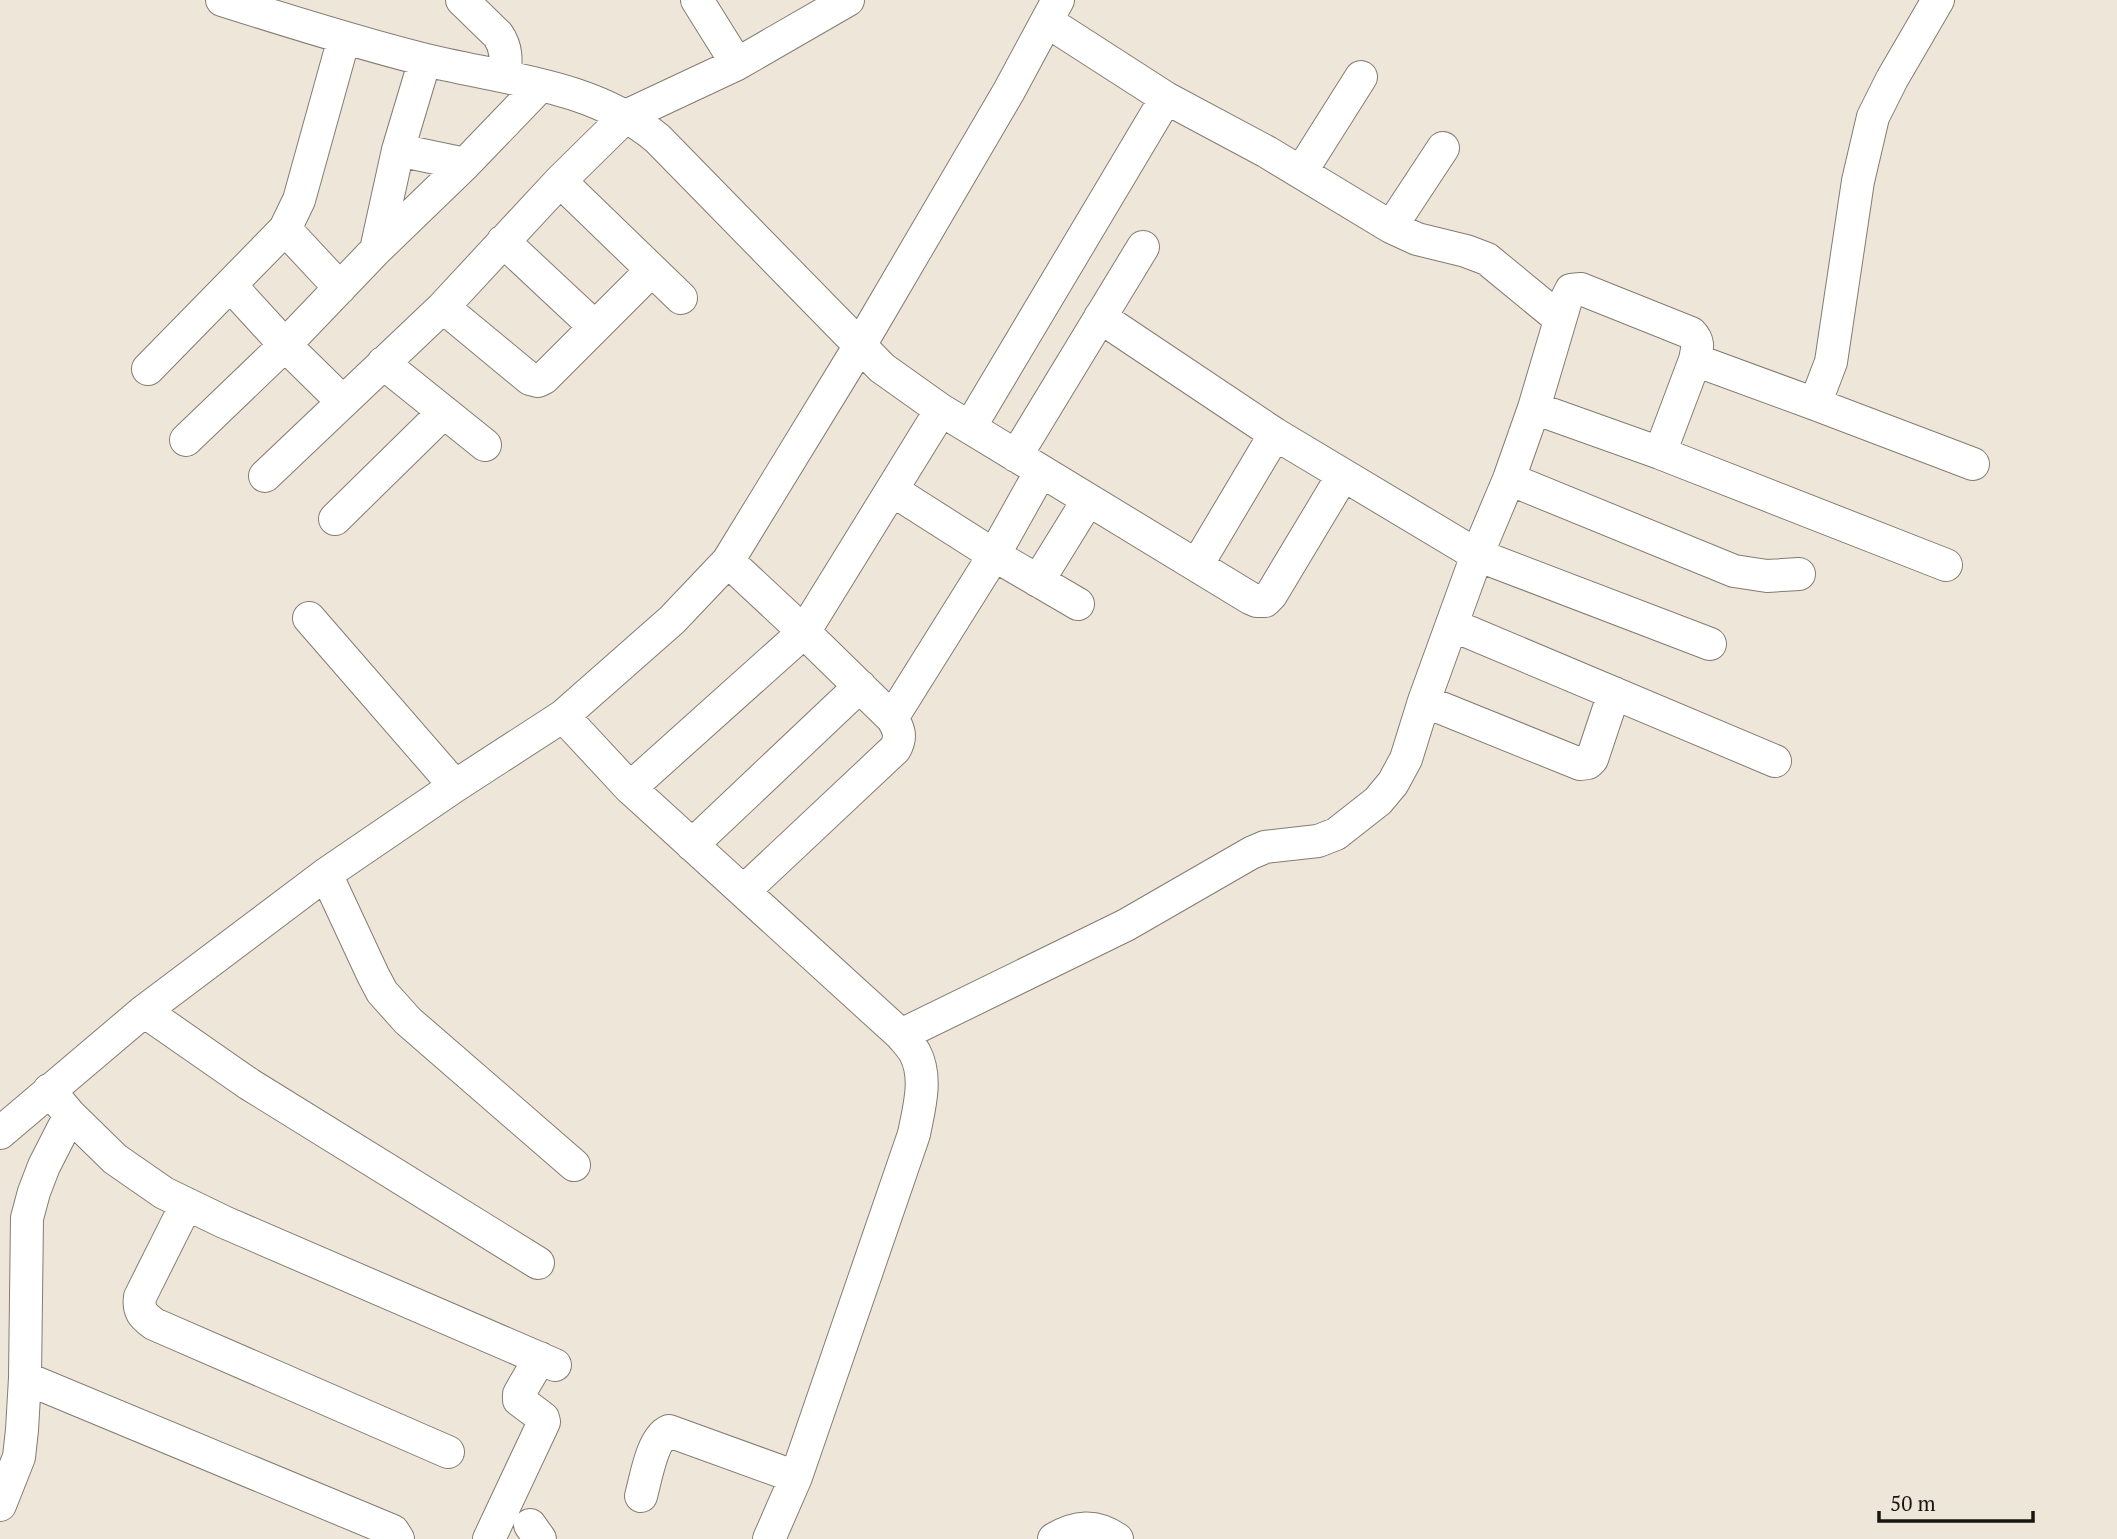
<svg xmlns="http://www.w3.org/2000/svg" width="2117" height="1539" viewBox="0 0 2117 1539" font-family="'PT Serif',serif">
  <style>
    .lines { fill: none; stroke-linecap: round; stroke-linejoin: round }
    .minor-casing { stroke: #847c71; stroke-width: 34 }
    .minor { stroke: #fff; stroke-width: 32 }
  </style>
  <rect width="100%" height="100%" fill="#efe6da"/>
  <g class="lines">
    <g class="minor-casing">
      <path id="minor" d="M222 0C288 21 355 42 422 59 501 79 593 84 658 139L882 368 941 410 1250 598 1257 601H1265L1271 595 1343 475
        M462 0 498 35C507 48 506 60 505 75
        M697 0 737 64
        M1048 22 1166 98 1267 152 1391 227 1417 239 1466 251 1487 259 1560 319
        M398 150 465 164
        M1301 172 1361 77
        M560 181 681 298
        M1391 227 1443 148
        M285 229 340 288
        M503 241 595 327
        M376 250 398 150 425 60
        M231 286 285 345 342 401
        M443 307 530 379 538 381 544 378 652 270
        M1100 317 1275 434 1477 555 1710 644
        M1695 360 1815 404 1973 464
        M383 363 485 445
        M148 369 285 229 299 200 344 38
        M1815 404 1831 362 1858 181 1873 117 1892 79 1938 0
        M1534 408 1660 453 1946 565
        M970 427 1166 98
        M186 440 285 345 376 250 465 164 541 85
        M1016 456 1143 247
        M265 476 443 307 560 181 626 116 737 64 848 0
        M1509 479 1734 571 1767 576 1799 574
        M892 490 994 555 1078 604
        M335 519 444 412
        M728 561 804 632 892 718C899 729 902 737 895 749L745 890
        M1197 565 1275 434
        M1038 581 1088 500
        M309 618 455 786
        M1452 625 1775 761
        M1424 701 1580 764 1588 763 1592 759 1614 693
        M563 716 630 788 901 1035C906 1041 911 1046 915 1053 928 1078 919 1108 914 1134L796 1477 769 1539
        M892 718 994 555 1041 471
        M630 788 804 632 941 410
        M692 845 860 686
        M326 874 373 975 382 992 408 1021 574 1165
        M144 1011 249 1084 538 1263
        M901 1035 1126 925 1251 853 1265 847 1318 841 1336 834 1378 801 1393 783 1406 759 1424 701 1477 555 1509 479 1534 408 1566 300 1571 290 1581 289 1691 333C1700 342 1697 349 1695 360L1660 453
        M49 1090 70 1115 115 1159 164 1193 224 1222 555 1365
        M0 1133 144 1011 326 874 455 786 563 716 672 620 728 561 859 347 1009 91 1058 0
        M186 1205 140 1297C138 1311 143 1316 154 1324L448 1452
        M25 1378 393 1531 398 1539
        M641 1496C646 1478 652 1438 669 1431L796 1477
        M0 1505 19 1457 22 1430 25 1378 27 1218 34 1192 44 1166 70 1115
        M530 1525 540 1539
        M489 1539 544 1422 543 1418 519 1400V1394L540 1358
        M1054 1539C1076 1526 1095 1524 1117 1539"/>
    </g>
    <use href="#minor" class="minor"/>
  </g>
  <path d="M1879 1511v10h154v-10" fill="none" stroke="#191612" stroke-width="3.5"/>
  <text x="1890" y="1511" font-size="21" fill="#191612" stroke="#efe6da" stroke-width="5" paint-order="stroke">50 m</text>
</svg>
